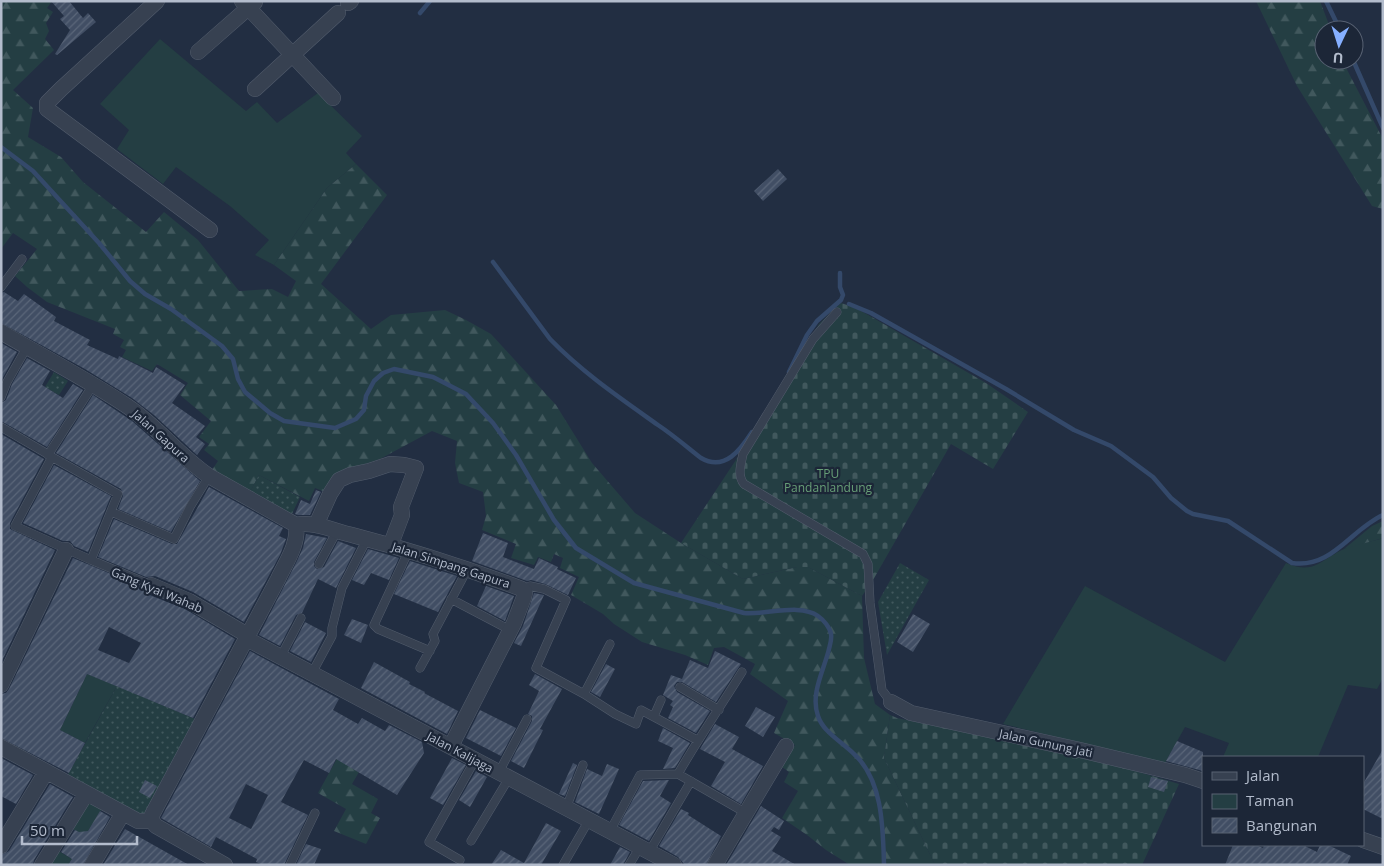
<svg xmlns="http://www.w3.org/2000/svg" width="1384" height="866" viewBox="0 0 1384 866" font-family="'Open Sans',sans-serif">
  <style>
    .green { fill: #243e43 }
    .forest { fill: url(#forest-firs) }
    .cemetery { fill: url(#cemetery-stones) }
    .garden { fill: url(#garden-dots) }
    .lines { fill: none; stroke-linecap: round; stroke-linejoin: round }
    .stream { stroke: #34496a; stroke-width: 4.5 }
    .building { fill: url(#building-hatch); fill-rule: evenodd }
    .service-casing { stroke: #525c6c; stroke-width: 9 }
    .minor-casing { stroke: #525c6c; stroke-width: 16 }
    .service { stroke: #374151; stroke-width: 8 }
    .minor { stroke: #374151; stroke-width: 15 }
    .labels { text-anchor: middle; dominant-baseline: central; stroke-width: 4.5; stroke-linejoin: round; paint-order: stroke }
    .street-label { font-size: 12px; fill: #b3bccc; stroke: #1c2637 }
    .park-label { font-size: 12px; fill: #689f77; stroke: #1c2637 }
  </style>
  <defs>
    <pattern id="forest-firs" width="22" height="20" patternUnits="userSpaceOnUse" patternTransform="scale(1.25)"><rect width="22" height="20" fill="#243e43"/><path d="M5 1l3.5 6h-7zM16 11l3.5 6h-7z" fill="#41585d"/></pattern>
    <pattern id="cemetery-stones" width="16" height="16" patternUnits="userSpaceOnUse" patternTransform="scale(1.25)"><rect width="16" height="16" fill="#243e43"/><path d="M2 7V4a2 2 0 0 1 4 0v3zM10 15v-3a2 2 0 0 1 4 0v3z" fill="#41585d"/></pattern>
    <pattern id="garden-dots" width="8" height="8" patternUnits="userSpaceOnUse" patternTransform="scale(1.25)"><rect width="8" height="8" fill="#243e43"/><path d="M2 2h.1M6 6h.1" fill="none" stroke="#41585d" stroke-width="1.8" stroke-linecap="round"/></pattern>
    <pattern id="building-hatch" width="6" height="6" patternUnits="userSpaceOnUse" patternTransform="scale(1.25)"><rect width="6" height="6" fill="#414e64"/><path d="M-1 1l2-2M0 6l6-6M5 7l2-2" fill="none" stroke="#5a6679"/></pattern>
  </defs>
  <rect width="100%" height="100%" fill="#222e42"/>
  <path class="green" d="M160 39 246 111 257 102 277 123 318 93 362 136 346 153 356 164 327 188 274 265 255 255 269 240 230 206 176 167 163 184 117 149 129 130 100 104Z
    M1383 538V678L1377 689 1348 685 1318 757H1223L1229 743 1185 727 1165 763 1003 724 1085 586 1225 662 1286 563C1315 575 1320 560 1344 549 1356 544 1370 542 1383 538Z
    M87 674 117 686 85 743 60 730Z
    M86 801 103 807 85 836 69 827Z
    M55 849 72 859 68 865H46Z"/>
  <path class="forest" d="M1 1H52L47 8 53 12 46 23 49 31 45 39 54 50 13 90 33 108 28 137 61 157 83 182 146 232 164 212 198 240 239 291 272 289 288 297 296 281 274 265 327 188 356 164 387 195 321 284 371 329 391 315 445 310 466 320 491 334 556 405 592 463 635 513 681 543 743 579 797 567H808L862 596 864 658 875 704 890 715 884 758 935 865H850L826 850 807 835 782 818 798 791 784 782 789 772 782 767 795 745 774 733 788 701 750 674 755 664 724 647 714 648 708 665 685 655 642 642 614 624 603 614 571 595 579 577 560 568 563 558 554 554 551 562 538 557 534 565 511 558 516 544 482 530 486 516 483 492 459 483 455 463 457 441 432 431 380 459 350 469 328 493 315 488 309 501 259 475 250 492 212 470 218 461 204 450 209 444 199 437 211 421 180 395 188 383 157 364 152 371 122 357 126 350 120 347 124 340 113 334 115 329 47 302 27 287 15 276 37 249 13 233 1 249Z
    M1256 1H1320L1331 30H1324V60H1342L1383 139V209L1372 206 1297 86Z
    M1383 521V538L1344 549 1372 526Z
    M339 755 359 772 352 784 378 799 371 813 380 818 366 844 334 831 346 809 318 793Z"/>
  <path class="cemetery" d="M841 303 856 308 986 383 1028 412 993 469 951 444 873 580 862 596 808 567H797L743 579 681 543 771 407 819 324Z
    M890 715 897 718C991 738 1087 755 1179 784L1142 865H935L884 758Z"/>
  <path class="garden" d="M54 372 68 381 59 395 45 387Z
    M259 475 300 497 292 514 250 492Z
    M900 563 929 580 887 655 878 602Z
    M117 686 195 719 143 818 66 778Z"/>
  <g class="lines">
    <path class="stream" d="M1326 1 1340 30
      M420 13 430 1
      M1353 60 1383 128
      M1 147 33 171 99 243 130 281 145 294 171 309 222 346 233 359 238 379 245 392 270 413 284 421 335 428 356 419 364 410 366 396 374 381 383 373 394 369 433 377 466 394 493 423 516 455 554 520 576 548 634 583 744 613C766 615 800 603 818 616 824 620 830 628 831 634 832 639 830 645 829 649 824 670 810 694 818 716 823 732 842 742 854 754 883 780 883 829 884 865
      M493 262 550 339C583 373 620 398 658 425 673 435 687 447 701 458 725 472 741 449 752 432
      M849 304 871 313 1006 389 1074 430 1111 446 1153 477 1171 498 1187 511 1193 514 1228 521 1292 563C1332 569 1350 530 1383 515
      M789 372 807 335 817 321 841 300 843 295 840 287V273"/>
  </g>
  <path class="building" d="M51 1H69L83 18 88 13 96 22 57 55 55 54 70 30 60 19 64 16Z
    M778 169 787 179 763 201 754 191Z
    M4 292 18 301 24 294 56 317 54 321 90 340 87 345 118 359 119 356 153 373 156 367 185 385 172 403 205 426 196 437 205 444 197 455 154 415 132 398 85 369 1 323V293Z
    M1 343 17 352 1 381Z
    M27 358 50 371 42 385 63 398 73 384 83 390 47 447 1 421V403L6 400 12 384Z
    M93 395 132 421 200 481 171 532 118 509 123 496 121 489 56 453Z
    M1 434 44 459 10 523V529L55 550 1 663Z
    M54 465 111 496 88 552 74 546 70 541H63L23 523Z
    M209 487 283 528 279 536 286 539 280 555 244 622 193 592 155 576 146 577 98 557 114 519 172 544H177Z
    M316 490 321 492 310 515H298L295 514 301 500 310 504Z
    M483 533 508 543 503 557 534 569 539 558 558 567 557 569 576 578 568 595 545 584 531 580 527 581 472 561Z
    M306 534 327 538 314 562V566L317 569 324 567 338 541 356 548 336 588 318 579 302 613 296 615 280 646 259 635 296 563 303 548Z
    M368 549 399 558 389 580 371 573 364 585 352 580Z
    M73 558 142 587 147 594 185 609 235 639 193 718 87 674 60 730 85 743 69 773 1 738V694L6 693 9 689ZM109 627 141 643 129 663 98 650Z
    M410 561 457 576 438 612 394 594Z
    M486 586 514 596 505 621 477 606Z
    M534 593 544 595 521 646 514 643 523 626Z
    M913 614 930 624 913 652 897 642Z
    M352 619 368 625 361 643 344 635Z
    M305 622 326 633 311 662 290 651Z
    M250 651 339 699 333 710 358 724 362 718 385 731 389 725 422 742 424 753 397 795 336 759 329 773 304 760 281 802 308 815 284 865H263L256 862 257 859 216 837 211 847 161 818ZM246 784 268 795 251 829 229 818Z
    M715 651 741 664 716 702 682 682H677L674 686 677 692 710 711 696 733 668 718 673 707 670 705 673 701 663 695 671 675 682 679 690 660 708 668Z
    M374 662 410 682 409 684 425 692 424 693 458 711 447 734 361 688Z
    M606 664 615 669 600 697 591 692Z
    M535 674 562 689 540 729 543 730 524 768 511 761 532 721V716L528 714 539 691 529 685Z
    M756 707 775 717 763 737 745 726Z
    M480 710 516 728 501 756 466 738Z
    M715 724 739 737 732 749 763 766 741 804 711 786 725 762 700 749Z
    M663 728 690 743 675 768 663 769 673 748 658 741Z
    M1177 741 1203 752V771L1166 761Z
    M1383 749V819L1363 809V784Z
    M1 758 33 775 16 804 1 796Z
    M452 758 466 765 443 805 430 798Z
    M573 763 577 765 565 796 559 794Z
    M607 764 619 769 599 814 575 802 587 769 602 776Z
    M476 771 487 777 470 807 459 800Z
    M1151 777 1168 781 1164 792 1148 787Z
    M145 780 157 786 150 798 139 792Z
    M669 780 660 796 671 803 649 841 619 825 643 781Z
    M50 784 73 797 34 860 33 865H1V855L9 851Z
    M761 806 784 821 779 830 774 827 771 831 781 837 772 851 796 865H726Z
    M681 809 689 813 688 815 721 836 706 865H685L678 857 659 846Z
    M100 811 110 817 83 865H68L72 859 61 852 75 830 79 832 88 831Z
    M546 823 561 831 541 865H491L501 850 524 863Z
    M125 829 189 865H103Z
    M306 844 321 849 314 865H296Z
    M1233 845H1256L1263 848 1264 845H1303L1317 852 1320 845H1328L1351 856 1347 865H1225Z
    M620 847 630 852 623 865H610Z"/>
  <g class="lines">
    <g class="service-casing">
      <path id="service" d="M1 287 22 259
        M837 312 813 339 743 454C741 464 737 475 744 484L863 554 868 564 870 603 882 690 891 702
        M1 397 7 382 27 347
        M1 427 51 456
        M48 455 93 385
        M52 457 118 494 91 560 15 526Z
        M112 512 174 539 190 507 209 476
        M409 550 374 625 378 629 430 651
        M91 560 151 585
        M319 564 337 531
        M525 592 530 586 544 589 566 600 536 668 584 694 615 714 636 724 641 710 697 740
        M451 599 510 630
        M281 656 301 618
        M420 668 435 641 433 634 468 568
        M312 673 332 636V628L342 588 367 539
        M680 687 719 710
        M584 694 610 644
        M654 716 661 700
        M499 772 527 719
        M678 774C698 739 721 706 742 672
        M566 808 583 765
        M610 831 640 775 678 774 746 813
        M471 841 509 778
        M649 852 691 781
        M460 860 429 842 475 760
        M290 865 315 813
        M563 865 589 820
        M629 865 640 847"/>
    </g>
    <g class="minor-casing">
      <path id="minor" d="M157 1 61 89 47 103V109L210 230
        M242 1 333 98
        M348 3 351 1
        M198 52 255 2
        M255 89 338 13
        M1 332C43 357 87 379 127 406 157 426 179 456 209 476L296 525
        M296 525C314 521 334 531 352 535 410 550 466 568 522 589L525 592 524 597 514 623 451 746
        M316 525 330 494 339 480 350 475 369 471 390 464 404 465 416 468 401 507 402 515 391 544
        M151 585 189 601 249 636
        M247 639 674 865
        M1 685 66 550
        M891 702 911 713 1080 750 1185 775 1203 781
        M1 747 138 821H152
        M152 821V815L278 579C286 562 299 544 296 525
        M152 821 156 826 225 865
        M1363 840 1383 847
        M1 846 46 772
        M42 865 86 794
        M92 865 123 813
        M715 865 786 746"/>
    </g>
    <use href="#service" class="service"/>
    <use href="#minor" class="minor"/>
  </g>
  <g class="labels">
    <g class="street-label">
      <text transform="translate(161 436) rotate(42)">Jalan Gapura</text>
      <text transform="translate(451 565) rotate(18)">Jalan Simpang Gapura</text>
      <text transform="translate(157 590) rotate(23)">Gang Kyai Wahab</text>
      <text transform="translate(1046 743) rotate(12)">Jalan Gunung Jati</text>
      <text transform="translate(460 752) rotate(28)">Jalan Kalijaga</text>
    </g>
    <g class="park-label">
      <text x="828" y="473">TPU<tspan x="828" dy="14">Pandanlandung</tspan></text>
    </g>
  </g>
  <rect width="1384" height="866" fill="none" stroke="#b3bccc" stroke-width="5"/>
  <rect x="1202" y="756" width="162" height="90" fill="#1c2637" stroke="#586273"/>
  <rect x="1212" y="772" width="25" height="8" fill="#374151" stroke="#586273"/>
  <text x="1246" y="781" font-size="15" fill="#b3bccc">Jalan</text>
  <rect x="1212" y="794" width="25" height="15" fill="#243e43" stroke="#586273"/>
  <text x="1246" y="806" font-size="15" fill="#b3bccc">Taman</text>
  <rect x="1212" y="818" width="25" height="15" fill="url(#building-hatch)" stroke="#586273"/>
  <text x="1246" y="831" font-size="15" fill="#b3bccc">Bangunan</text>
  <g transform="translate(1339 45) rotate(184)"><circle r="24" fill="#1c2637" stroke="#586273"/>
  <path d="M0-4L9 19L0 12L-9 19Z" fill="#85afff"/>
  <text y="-8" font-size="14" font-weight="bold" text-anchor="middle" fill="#b3bccc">U</text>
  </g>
  <path d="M22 836v8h115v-8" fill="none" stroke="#b3bccc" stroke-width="2.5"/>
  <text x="30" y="836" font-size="15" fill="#b3bccc" stroke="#1c2637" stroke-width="4" paint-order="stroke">50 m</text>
</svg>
